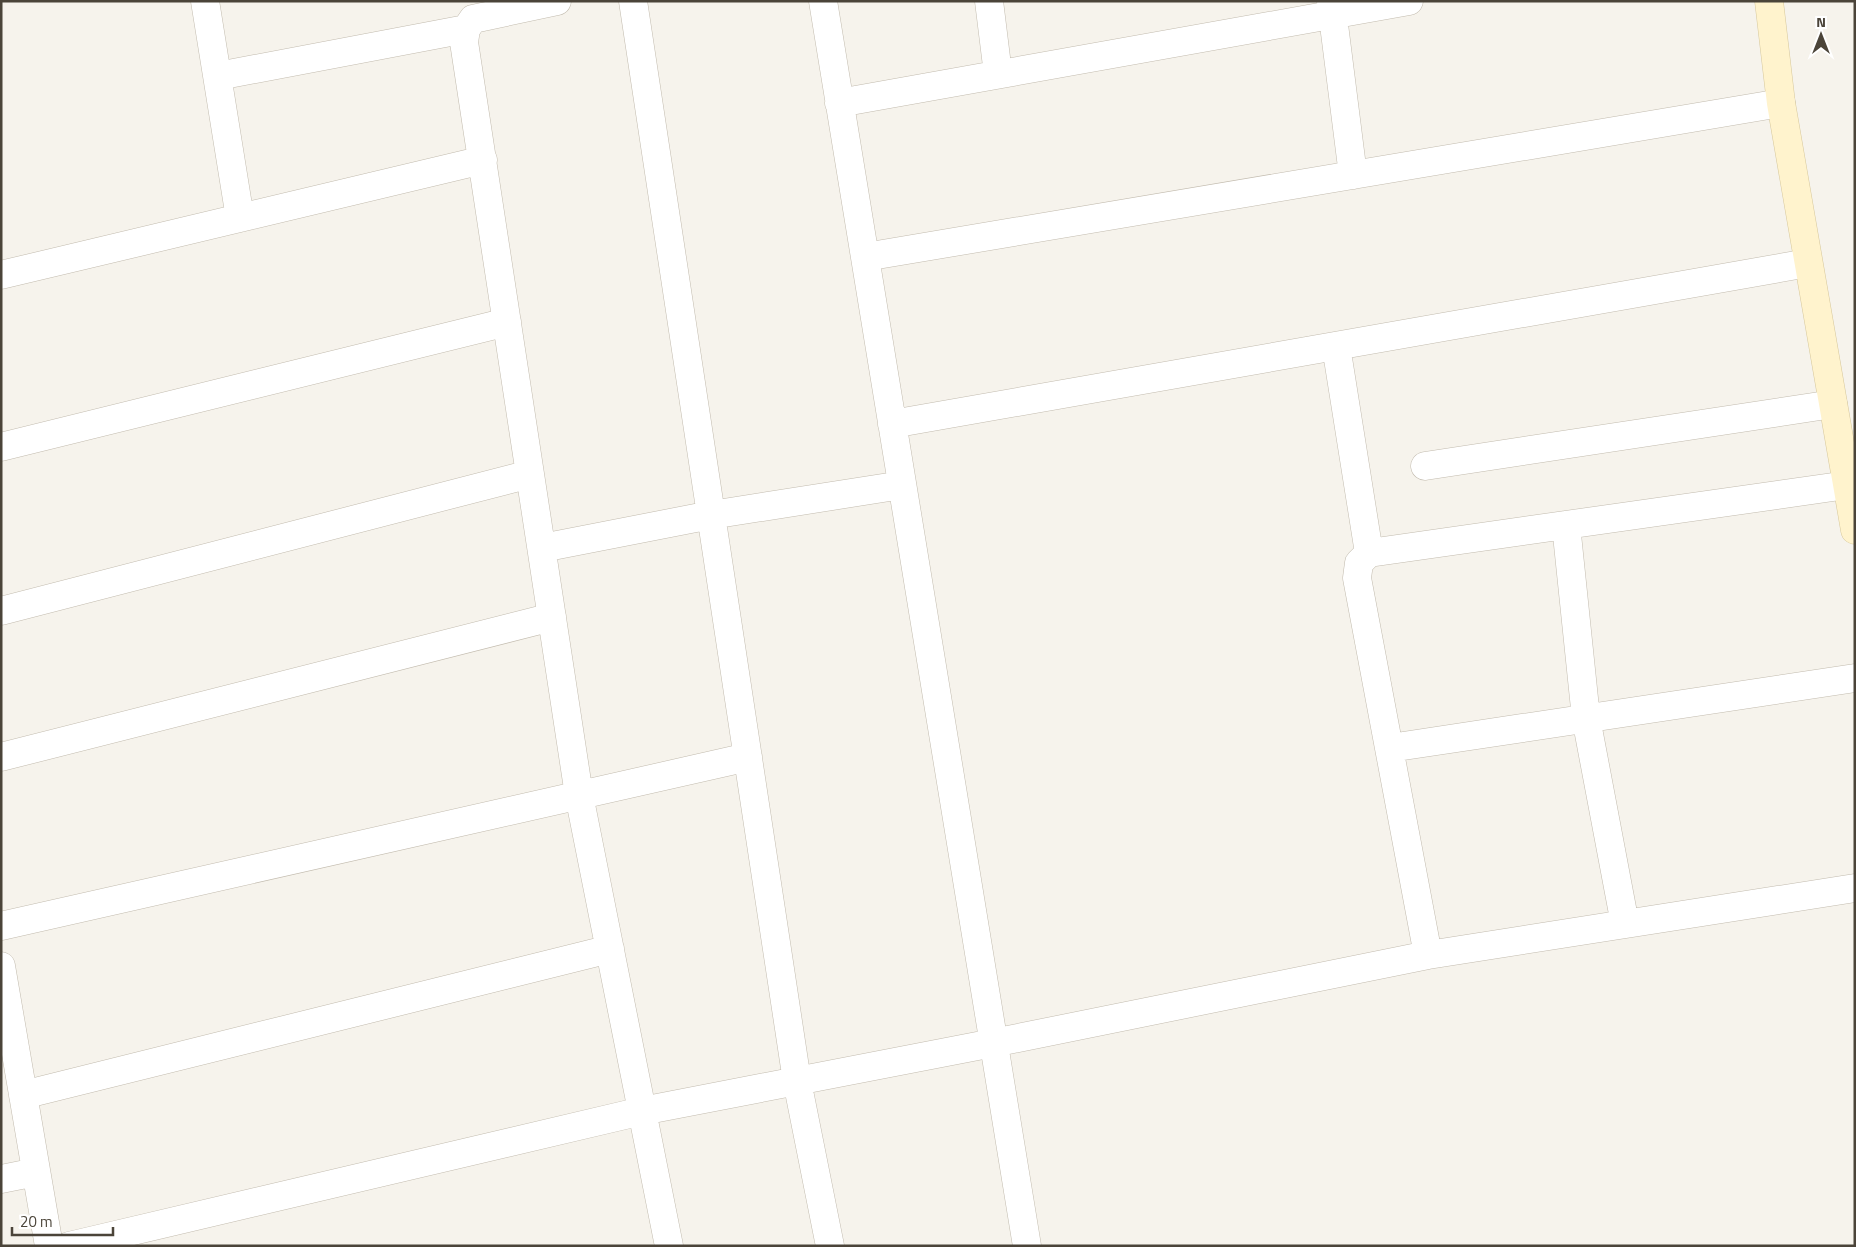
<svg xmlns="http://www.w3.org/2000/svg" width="1856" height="1247" viewBox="0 0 1856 1247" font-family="'Titillium Web',sans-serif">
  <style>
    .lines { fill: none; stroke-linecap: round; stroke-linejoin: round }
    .street-casing { stroke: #c2bbae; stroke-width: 29 }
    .secondary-casing { stroke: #d6c79b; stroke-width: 29 }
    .street { stroke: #fff; stroke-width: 28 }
    .secondary { stroke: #fff3cd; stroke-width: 28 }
  </style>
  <rect width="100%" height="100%" fill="#f6f3ec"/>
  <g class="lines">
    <g class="street-casing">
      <path id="street" d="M205 1 240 218
        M557 1 473 19 466 29 464 42 579 795 669 1246
        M633 1 797 1081 830 1246
        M823 1 1027 1246
        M989 1 998 74
        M1331 1 1353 175
        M218 76 466 29
        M839 103 1409 1
        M865 257 1781 103
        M1 275 483 160
        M1336 346 1369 553
        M892 424 1808 263
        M1 447 507 322
        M1425 466 1833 404
        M1566 525 1586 718 1625 924
        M542 548 711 515 902 485
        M1 611 530 474
        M1390 748 1855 678
        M1 757 552 617
        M1 926 748 757
        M1428 955 1357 578 1359 563 1369 553 1847 485
        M1 966 49 1246
        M23 1095 610 949
        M1 1179 36 1172
        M69 1246 642 1111 993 1043 1428 955 1855 888"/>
    </g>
    <g class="secondary-casing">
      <path id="secondary" d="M1769 1 1781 103 1855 530"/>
    </g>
    <use href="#street" class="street"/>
    <use href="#secondary" class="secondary"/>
  </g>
  <rect width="1856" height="1247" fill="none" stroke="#4b4439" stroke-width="5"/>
  <g transform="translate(1821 35)" stroke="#ffffff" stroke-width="4" paint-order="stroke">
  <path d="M0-4L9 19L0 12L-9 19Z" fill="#4b4439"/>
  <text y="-8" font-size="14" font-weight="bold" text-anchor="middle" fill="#4b4439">N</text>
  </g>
  <path d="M12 1227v8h101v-8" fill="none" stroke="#4b4439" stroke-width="2.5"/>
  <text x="20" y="1227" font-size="15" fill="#4b4439" stroke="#ffffff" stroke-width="4" paint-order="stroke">20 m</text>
</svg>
